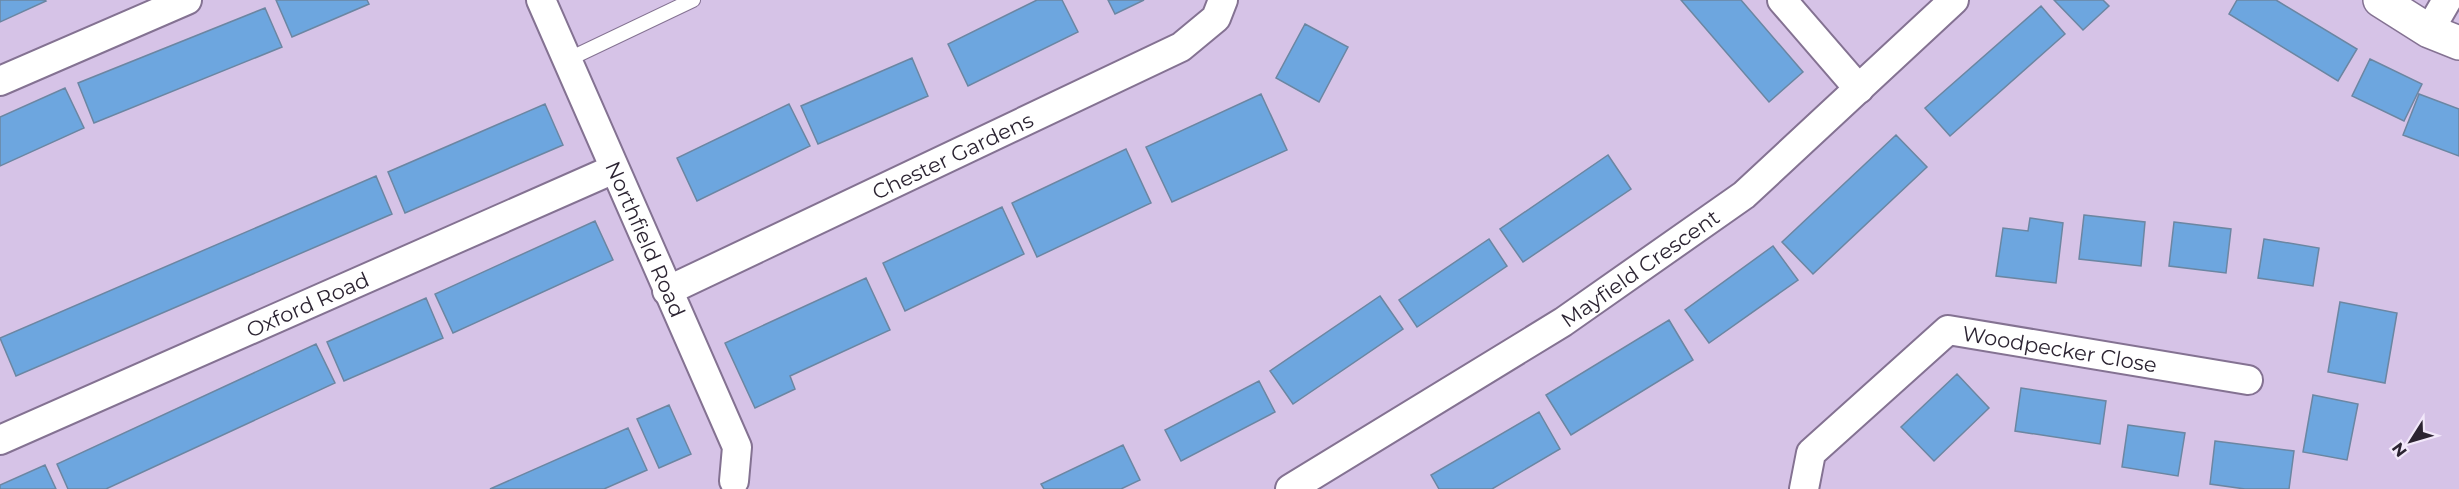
<svg xmlns="http://www.w3.org/2000/svg" width="2459" height="489" viewBox="0 0 2459 489" font-family="Montserrat,sans-serif">
  <style>
    .building { fill: #6da6df; stroke: #6b86a2; stroke-width: 1.5 }
    .lines { fill: none; stroke-linecap: round; stroke-linejoin: round }
    .service-casing { stroke: #847292; stroke-width: 16 }
    .minor-casing { stroke: #847292; stroke-width: 32 }
    .tertiary-casing { stroke: #847292; stroke-width: 36 }
    .service { stroke: #fff; stroke-width: 14 }
    .minor { stroke: #fff; stroke-width: 28 }
    .tertiary { stroke: #fff; stroke-width: 33 }
    .labels { text-anchor: middle; dominant-baseline: central; stroke-width: 4.5; stroke-linejoin: round; paint-order: stroke }
    .street-label { font-size: 21px; fill: #2c2432; stroke: #f2e8fa }
  </style>
  <rect width="100%" height="100%" fill="#d6c3e7"/>
  <path class="building" d="M0 0H45L46 1 0 22Z
    M276 0H367L369 4 292 37Z
    M1037 0H1062L1078 32 968 86 948 44Z
    M1108 0H1144L1115 14Z
    M1681 0H1741L1803 72 1769 102Z
    M2054 0H2103L2109 6 2083 30Z
    M2237 0H2276L2357 49 2338 81 2229 14Z
    M2041 6 2065 34 1950 136 1925 108Z
    M265 8 282 47 94 123 78 83Z
    M1305 24 1348 47 1319 102 1276 78Z
    M912 58 928 96 818 144 801 106Z
    M2370 59 2422 84 2404 121 2352 96Z
    M65 88 84 128 0 166V117Z
    M1261 94 1287 150 1172 202 1146 147Z
    M2419 94 2459 109V156L2403 135Z
    M545 104 563 145 405 213 388 172Z
    M789 104 810 146 697 201 677 158Z
    M1896 135 1927 167 1813 274 1782 242Z
    M1126 149 1151 203 1037 257 1012 203Z
    M1608 155 1631 189 1523 262 1500 229Z
    M376 176 392 214 16 376 0 338Z
    M1002 207 1024 254 905 311 883 263Z
    M2084 215 2145 222 2141 266 2079 259Z
    M2030 218 2063 223 2056 283 1996 276 2003 228 2028 231Z
    M595 221 613 260 453 333 435 294Z
    M2174 222 2231 229 2226 273 2169 266Z
    M1489 239 1507 266 1417 327 1399 300Z
    M2264 239 2319 248 2313 286 2258 278Z
    M1773 246 1798 280 1709 343 1685 310Z
    M866 278 890 330 790 376 795 389 755 408 725 343Z
    M1380 296 1403 329 1293 404 1270 371Z
    M426 298 443 338 344 381 327 342Z
    M2340 302 2397 313 2385 383 2328 372Z
    M1669 320 1693 360 1571 435 1546 395Z
    M316 344 335 383 106 489H68L57 464Z
    M1957 374 1989 408 1934 461 1901 427Z
    M1259 381 1275 412 1181 461 1165 430Z
    M2021 388 2106 401 2100 444 2015 431Z
    M2313 395 2358 404 2347 460 2303 452Z
    M669 405 691 454 659 468 637 419Z
    M1539 412 1560 449 1492 489H1439L1431 475Z
    M2128 425 2185 433 2178 476 2122 467Z
    M628 428 647 470 604 489H490Z
    M2215 441 2294 451 2289 489H2245L2210 484Z
    M1123 445 1140 480 1121 489H1044L1041 484Z
    M45 465 56 489H0V485Z"/>
  <g class="lines">
    <g class="service-casing">
      <path id="service" d="M567 60 693 0"/>
    </g>
    <g class="minor-casing">
      <g id="minor">
        <path id="s1" d="M541 0 737 447 734 481"/>
        <path d="M1782 0 1859 89"/>
        <path d="M2429 31 2447 0"/>
        <path d="M0 81 187 0"/>
        <path id="s2" d="M667 291 1181 47 1216 18 1223 0"/>
        <path id="s3" d="M0 440 614 169"/>
        <path id="s4" d="M1290 489 1563 322 1744 195 1954 0"/>
        <path id="s5" d="M1804 489 1811 453 1948 330 2248 380"/>
      </g>
    </g>
    <g class="tertiary-casing">
      <path id="tertiary" d="M2380 0 2429 31 2459 43"/>
    </g>
    <use href="#service" class="service"/>
    <use href="#minor" class="minor"/>
    <use href="#tertiary" class="tertiary"/>
  </g>
  <g class="labels">
    <g class="street-label">
      <text stroke="none"><textPath href="#s2" startOffset="316">Chester Gardens</textPath></text>
      <text stroke="none"><textPath href="#s1" startOffset="261">Northfield Road</textPath></text>
      <text stroke="none"><textPath href="#s4" startOffset="414">Mayfield Crescent</textPath></text>
      <text stroke="none"><textPath href="#s3" startOffset="336">Oxford Road</textPath></text>
      <text stroke="none"><textPath href="#s5" startOffset="334">Woodpecker Close</textPath></text>
    </g>
  </g>
  <g transform="translate(2411 441) rotate(233)" stroke="#f2e8fa" stroke-width="4.5" paint-order="stroke">
  <path d="M0-4.5L10 22L0 15L-10 22Z" fill="#2c2432"/>
  <text y="-9" font-size="16" font-weight="bold" text-anchor="middle" fill="#2c2432">N</text>
  </g>
</svg>
